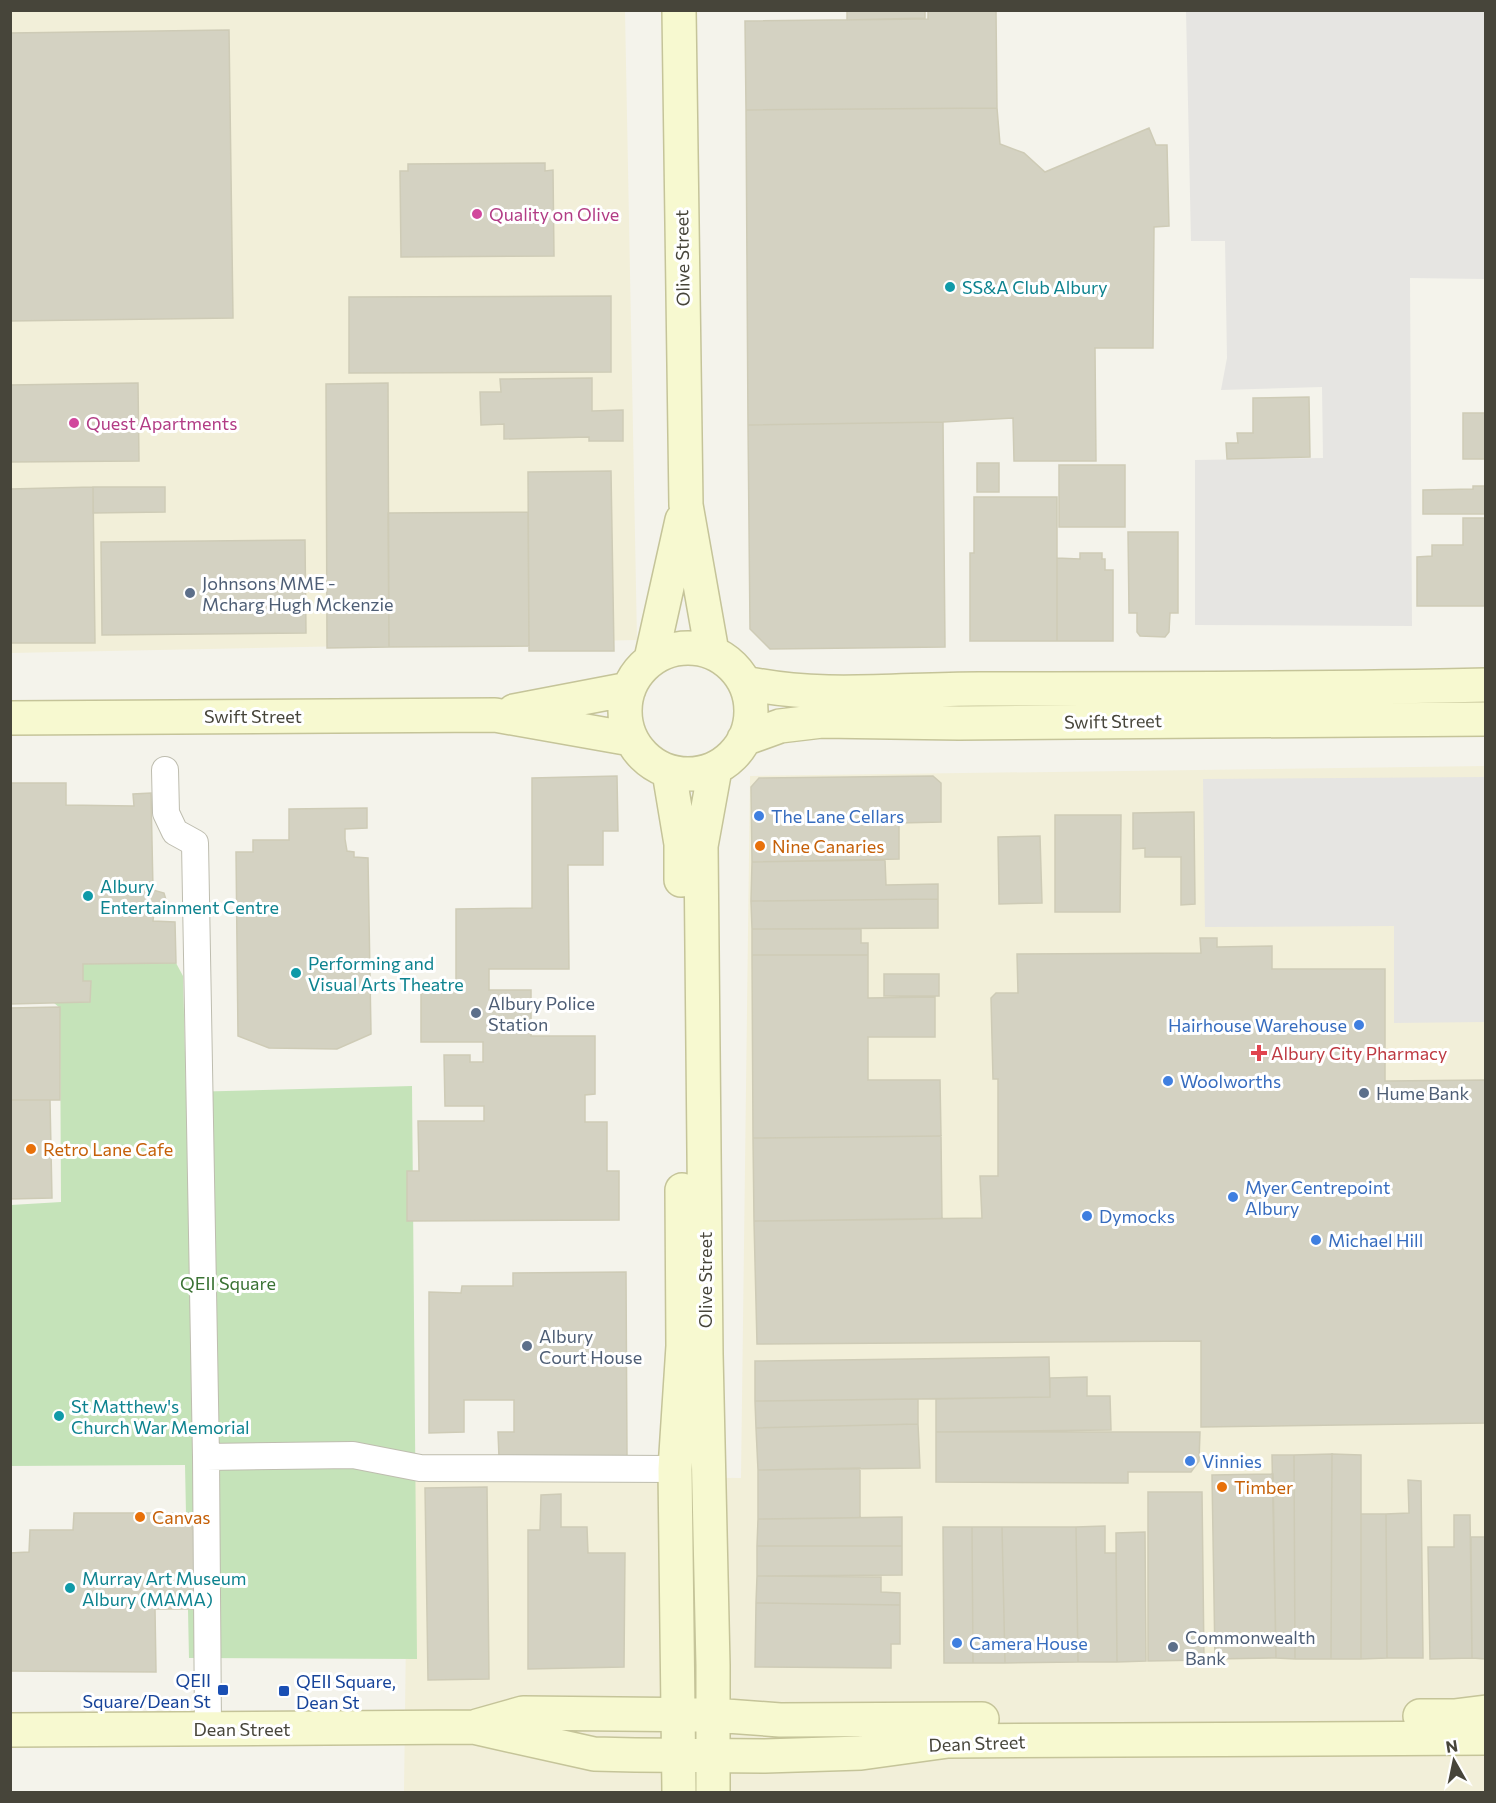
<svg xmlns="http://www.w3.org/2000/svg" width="1496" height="1803" viewBox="0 0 1496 1803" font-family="Commissioner,sans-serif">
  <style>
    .commercial { fill: #f2efd9 }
    .green { fill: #c5e3b9 }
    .parking { fill: #e6e5e2 }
    .building { fill: #d4d2c2; stroke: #cecbb6; stroke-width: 1.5 }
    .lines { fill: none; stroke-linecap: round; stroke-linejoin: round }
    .street-casing { stroke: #bebdaf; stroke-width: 28 }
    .secondary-casing { stroke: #c5c499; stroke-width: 36 }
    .street { stroke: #fff; stroke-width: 26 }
    .secondary { stroke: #f7f9d0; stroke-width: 33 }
    .hotel-dot { fill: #d1479c; stroke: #fff; stroke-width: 2 }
    .culture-dot { fill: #0f9aa8; stroke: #fff; stroke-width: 2 }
    .service-dot { fill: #5c6f8a; stroke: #fff; stroke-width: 2 }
    .shop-dot { fill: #3f7fe0; stroke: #fff; stroke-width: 2 }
    .food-dot { fill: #e8710a; stroke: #fff; stroke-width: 2 }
    .health-dot { fill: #e0444e; stroke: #fff; stroke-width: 2 }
    .transit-dot { fill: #1a4fb4; stroke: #fff; stroke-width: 2 }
    .labels { text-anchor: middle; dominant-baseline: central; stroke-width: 6; stroke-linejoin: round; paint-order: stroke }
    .hotel-label { font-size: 18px; fill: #b23c85; stroke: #fff; text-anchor: start }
    .street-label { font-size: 18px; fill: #47453a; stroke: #fff }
    .culture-label { font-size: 18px; fill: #0d838f; stroke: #fff; text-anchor: start }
    .service-label { font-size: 18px; fill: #4e5e75; stroke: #fff; text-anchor: start }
    .shop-label { font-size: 18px; fill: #366cbe; stroke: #fff; text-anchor: start }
    .food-label { font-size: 18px; fill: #c56008; stroke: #fff; text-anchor: start }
    .health-label { font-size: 18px; fill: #be3a42; stroke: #fff; text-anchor: start }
    .park-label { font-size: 18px; fill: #3a7233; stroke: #fff }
    .transit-label { font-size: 18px; fill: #164399; stroke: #fff; text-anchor: end }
  </style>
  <rect width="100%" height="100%" fill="#f4f3eb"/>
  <path class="commercial" d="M247 10 249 12 625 11 637 640 11 653 10 11Z
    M1485 766V1792H404L408 1475 741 1478 750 776Z"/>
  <path class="green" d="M176 963 183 976 186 1092 412 1086 417 1659 189 1658 185 1465 11 1466V1205L61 1202 60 1008 54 1003 90 1002 91 982 83 981V964Z"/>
  <path class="parking" d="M1186 11H1485V279L1410 278 1412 626 1195 625V460L1323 458 1322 387 1221 390 1227 358 1225 241H1191Z
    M1485 777V1022L1394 1023V926L1205 927 1203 779Z"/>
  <path class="building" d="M847 10H925V18L847 20Z
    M928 10H996L997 108 746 110 745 21 928 19Z
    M229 30 233 318 10 321V33Z
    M997 108 1000 144 1024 153 1045 172 1149 128 1156 145H1167L1169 226 1154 227 1153 348H1095L1096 461H1014L1013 418 943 422 748 425 746 110Z
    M545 163V171L553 170 554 256 401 257 400 171H408V164Z
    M611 296V372L349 373V297Z
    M592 378V411L623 410V441H589V437L504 439V424L481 425 480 392H501L500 379Z
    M138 383 139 461 10 462V385Z
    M388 383 389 647 327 648 326 384Z
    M1309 397 1310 457 1227 459 1226 443H1238L1237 433H1253V398Z
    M1463 413H1486V459H1463Z
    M943 422 945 647 770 649 750 629 748 425Z
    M977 463H999V492H977Z
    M1059 465H1125V527H1059Z
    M611 471 614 651H529L528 472Z
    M1473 486H1486V514H1423V490L1473 489Z
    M93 487 95 643H10V489Z
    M93 487H165V512L93 513Z
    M974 497H1057V641H970V553H974Z
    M528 512 529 646 389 647 388 513Z
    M1463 518H1486V606H1417V557L1432 556V545H1463Z
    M1128 532H1178V613H1170L1169 632 1165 637 1140 636 1137 632V613H1129Z
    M305 540 306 633 102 635 101 542Z
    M1080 553H1102V559H1105V570H1113V641H1057V558L1080 559Z
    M617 776 618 831H603V865H568L569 969H489V990H531V1036H595V1094L585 1095V1122H607V1171H619V1220L407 1221V1171H419L418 1121H484V1106H445L444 1055H470V1062H483V1042H421V990H456V909L532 908V778Z
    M933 776 941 783V822L899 823V859L752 862 751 787 759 778Z
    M10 783H66V805L134 806 133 794 151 793 153 890 164 893 166 900 162 908 154 911 153 921 175 922 176 963 83 964V981H91L90 1002 10 1004Z
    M367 808V828L345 829V839L347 851 354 852V857L368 858 371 1034 337 1049 269 1048 238 1036 236 852H253V840H289V809Z
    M1194 812 1195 904 1181 905V857H1145V848L1133 849V813Z
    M1055 815H1121L1120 912H1055Z
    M1040 836 1042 903 999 904 998 837Z
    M885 860 886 885 938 884V899L751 901 752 862Z
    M938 899V928L752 929 751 901Z
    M752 929H861V943H868V955H752Z
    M1200 938H1217V947L1272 946V969H1385V1081L1486 1080V1423L1201 1427V1341L757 1344 754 1221 982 1218 980 1176H998V1079H993L991 998 996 993H1018L1017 954 1201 953Z
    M752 955H868V998L935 997V1037H868V1080H940L941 1136 753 1138Z
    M884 974H939V996H884Z
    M60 1007V1100H10V1008Z
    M10 1100H50L52 1198 10 1199Z
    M941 1136 942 1219 754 1221 753 1138Z
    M626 1272 627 1456 499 1457 498 1432H514V1400H464V1432L429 1433V1292L461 1293 462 1286H513V1273Z
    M1049 1357 1050 1397 755 1401V1361Z
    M1087 1377V1396H1110L1111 1430 936 1432V1399L1050 1397V1378Z
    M918 1399V1424L756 1428 755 1401Z
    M918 1424 920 1468 758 1470 756 1428Z
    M936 1432H1200L1199 1461 1191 1472H1128V1483L936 1482Z
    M1332 1454 1331 1659H1295L1294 1455Z
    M1332 1454 1361 1455V1659H1331Z
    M1272 1455H1294L1295 1659 1276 1658Z
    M860 1468V1518L758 1519V1470Z
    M1273 1474 1276 1658 1215 1659 1212 1475Z
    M1408 1480 1421 1481 1423 1658H1387L1386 1514 1409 1513Z
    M487 1487 489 1679 428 1680 425 1488Z
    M1148 1492H1202L1204 1660 1148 1661Z
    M561 1494V1527H587L588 1553H625L624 1667 528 1669V1530H540L541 1495Z
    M74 1513H192V1529H206L207 1589 193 1591 194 1609H155L156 1672 10 1671V1553L29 1552 30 1530H73Z
    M1361 1514H1386L1387 1658 1361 1659Z
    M1454 1515H1470L1472 1658 1430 1659 1428 1547H1454Z
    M902 1517V1546H757L758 1519Z
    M1105 1526V1553H1116L1117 1662H1078L1076 1527Z
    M943 1527H972L973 1663H944Z
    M972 1527H1002L1005 1663H973Z
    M1002 1527H1076L1078 1662 1005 1663Z
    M1145 1532 1146 1661 1117 1662 1116 1533Z
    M1471 1537H1486V1659L1472 1658Z
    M757 1546H902V1575L757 1576Z
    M757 1576 881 1577V1592L900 1593V1605L756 1603Z
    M756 1603 900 1605V1644H891V1668L755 1667Z"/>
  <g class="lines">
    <g class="street-casing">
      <path id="street" d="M165 770 166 813 175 832 195 843 206 1457 208 1729
        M206 1457 353 1455 420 1468 675 1469"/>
    </g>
    <g class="secondary-casing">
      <path id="secondary" d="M679 10 686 505 712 652
        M625 711a63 63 0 1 1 126 0a63 63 0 1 1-126 0Z
        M651 659 682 520
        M746 683C824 700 907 688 986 689 1152 689 1319 689 1486 685
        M514 711 629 689
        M10 718 495 715 631 739
        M744 739 780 726 822 721 959 723 1486 719
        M669 772 681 844V880
        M1420 1716H1454L1486 1712
        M477 1726 523 1713 713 1715 780 1720 982 1719
        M10 1730 473 1727 594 1754 635 1755 765 1756 861 1753 948 1741 1486 1738
        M679 1792 675 1469 683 1346 682 1190
        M713 1792V1665L706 1354 701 846 715 769"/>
    </g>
    <use href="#street" class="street"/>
    <use href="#secondary" class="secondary"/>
  </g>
  <g class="hotel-dot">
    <circle cx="477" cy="214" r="6"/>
    <circle cx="74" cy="423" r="6"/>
  </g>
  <g class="culture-dot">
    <circle cx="950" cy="287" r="6"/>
    <circle cx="88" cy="896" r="6"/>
    <circle cx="296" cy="973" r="6"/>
    <circle cx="59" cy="1416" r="6"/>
    <circle cx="70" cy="1588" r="6"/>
  </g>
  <g class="service-dot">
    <circle cx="190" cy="593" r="6"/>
    <circle cx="476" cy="1013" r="6"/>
    <circle cx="1364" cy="1093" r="6"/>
    <circle cx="527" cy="1346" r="6"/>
    <circle cx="1173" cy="1647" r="6"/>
  </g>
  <g class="shop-dot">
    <circle cx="759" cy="816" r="6"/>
    <circle cx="1359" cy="1025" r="6"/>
    <circle cx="1168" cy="1081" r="6"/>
    <circle cx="1233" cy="1197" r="6"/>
    <circle cx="1087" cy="1216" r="6"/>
    <circle cx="1316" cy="1240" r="6"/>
    <circle cx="1190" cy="1461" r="6"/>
    <circle cx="957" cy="1643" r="6"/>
  </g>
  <g class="food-dot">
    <circle cx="760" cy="846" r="6"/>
    <circle cx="31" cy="1149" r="6"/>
    <circle cx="1222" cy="1487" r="6"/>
    <circle cx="140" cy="1517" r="6"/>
  </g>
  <path class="health-dot" d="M1256 1044h6v6h6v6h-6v6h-6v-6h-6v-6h6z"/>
  <g class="transit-dot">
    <rect x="217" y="1684" width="12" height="12" rx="3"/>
    <rect x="278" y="1685" width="12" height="12" rx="3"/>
  </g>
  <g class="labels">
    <g class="hotel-label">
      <text x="489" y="214">Quality on Olive</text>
      <text x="86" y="423">Quest Apartments</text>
    </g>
    <g class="street-label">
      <text transform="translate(682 258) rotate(-91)">Olive Street</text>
      <text x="253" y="716">Swift Street</text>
      <text transform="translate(1113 721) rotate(-1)">Swift Street</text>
      <text transform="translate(705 1280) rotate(-90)">Olive Street</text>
      <text x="242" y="1729">Dean Street</text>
      <text transform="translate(977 1743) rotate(-2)">Dean Street</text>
    </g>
    <g class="culture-label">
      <text x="962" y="287">SS&amp;A Club Albury</text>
      <text x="100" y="886">Albury<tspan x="100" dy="21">Entertainment Centre</tspan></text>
      <text x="308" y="963">Performing and<tspan x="308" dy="21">Visual Arts Theatre</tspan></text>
      <text x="71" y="1406">St Matthew's<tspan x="71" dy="21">Church War Memorial</tspan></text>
      <text x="82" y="1578">Murray Art Museum<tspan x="82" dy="21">Albury (MAMA)</tspan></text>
    </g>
    <g class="service-label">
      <text x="202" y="583">Johnsons MME -<tspan x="202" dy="21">Mcharg Hugh Mckenzie</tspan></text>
      <text x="488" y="1003">Albury Police<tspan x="488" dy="21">Station</tspan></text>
      <text x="1376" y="1093">Hume Bank</text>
      <text x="539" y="1336">Albury<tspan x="539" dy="21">Court House</tspan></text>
      <text x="1185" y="1637">Commonwealth<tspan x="1185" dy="21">Bank</tspan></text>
    </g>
    <g class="shop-label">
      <text x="771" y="816">The Lane Cellars</text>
      <text x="1347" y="1025" text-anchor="end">Hairhouse Warehouse</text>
      <text x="1180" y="1081">Woolworths</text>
      <text x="1245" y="1187">Myer Centrepoint<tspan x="1245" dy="21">Albury</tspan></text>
      <text x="1099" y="1216">Dymocks</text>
      <text x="1328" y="1240">Michael Hill</text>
      <text x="1202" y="1461">Vinnies</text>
      <text x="969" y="1643">Camera House</text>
    </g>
    <g class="food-label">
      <text x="772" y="846">Nine Canaries</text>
      <text x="43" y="1149">Retro Lane Cafe</text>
      <text x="1234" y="1487">Timber</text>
      <text x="152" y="1517">Canvas</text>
    </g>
    <g class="health-label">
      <text x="1271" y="1053">Albury City Pharmacy</text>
    </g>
    <g class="park-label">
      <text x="228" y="1283">QEII Square</text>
    </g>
    <g class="transit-label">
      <text x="211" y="1680">QEII<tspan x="211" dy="21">Square/Dean St</tspan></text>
      <text x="296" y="1681" text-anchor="start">QEII Square,<tspan x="296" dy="21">Dean St</tspan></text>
    </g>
  </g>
  <rect width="1496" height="1803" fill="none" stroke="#47453a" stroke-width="24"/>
  <g transform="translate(1454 1761) rotate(351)" stroke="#ffffff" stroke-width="4.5" paint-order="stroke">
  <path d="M0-4.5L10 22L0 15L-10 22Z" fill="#47453a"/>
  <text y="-9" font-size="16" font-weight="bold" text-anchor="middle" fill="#47453a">N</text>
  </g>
</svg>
